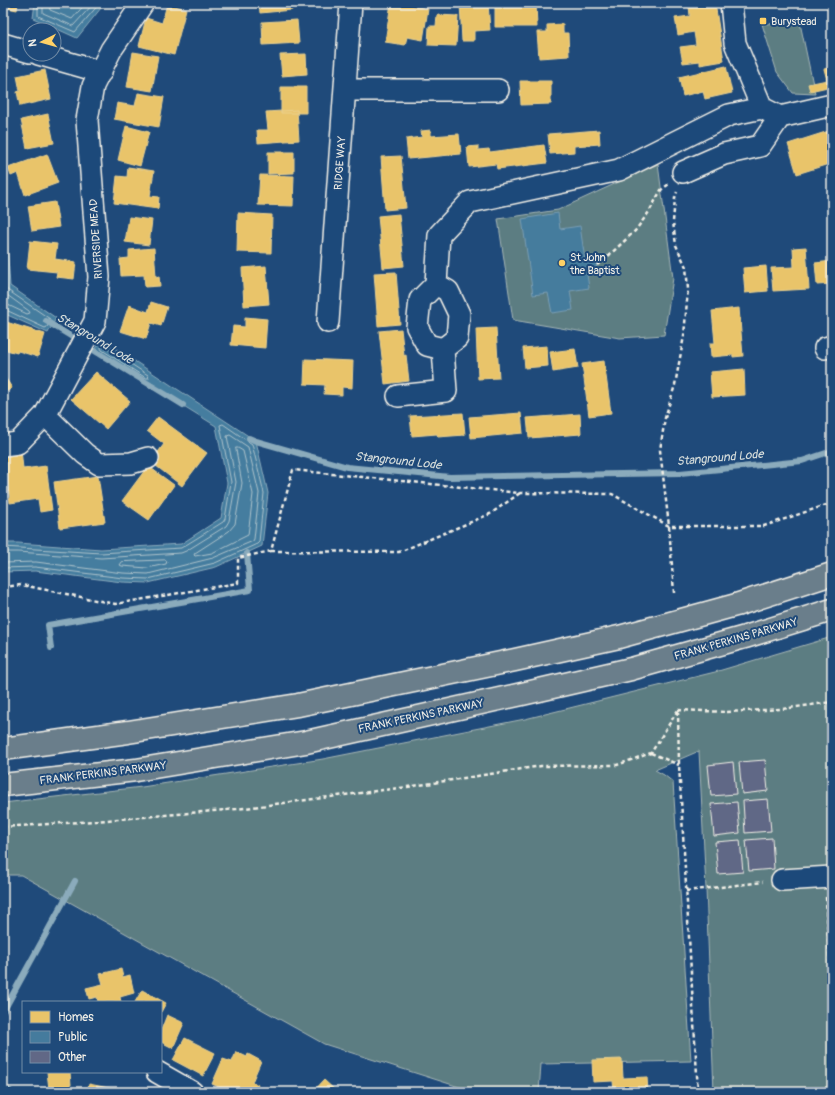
<svg xmlns="http://www.w3.org/2000/svg" width="835" height="1095" viewBox="0 0 835 1095" font-family="Pangolin,sans-serif">
  <style>
    .green { fill: #5b7d82; stroke: #a8b7b5 }
    .water { fill: #457d9f; stroke: #8babbc }
    .homes { fill: #e9c46a; stroke: #ecd290 }
    .public { fill: #457b9d; stroke: #7a9eb4 }
    .lines { fill: none; stroke-linecap: round; stroke-linejoin: round }
    .shore { stroke: #aec3cb; stroke-width: 1 }
    .stream { stroke: #8babbc; stroke-width: 6 }
    .building { fill: #616886; stroke: #f4f1e8 }
    .minor-casing { stroke: #f4f1e8; stroke-width: 24 }
    .highway-casing { stroke: #f4f1e8; stroke-width: 25 }
    .path { stroke: #f4f1e8; stroke-width: 2.5; stroke-dasharray: 4 3; stroke-linecap: butt }
    .minor { stroke: #1f4a7a; stroke-width: 21 }
    .highway { stroke: #6b7e8b; stroke-width: 22 }
    .poi-dot { fill: #ffd166; stroke: #1f4a7a; stroke-width: 1.5 }
    .labels { text-anchor: middle; dominant-baseline: central; stroke-width: 4; stroke-linejoin: round; paint-order: stroke }
    .poi-label { font-size: 11px; fill: #f4f1e8; stroke: #1f4a7a; text-anchor: start }
    .street-label { font-size: 11px; fill: #f4f1e8; stroke: #1f4a7a }
    .water-label { font-size: 12px; font-style: italic; fill: #dae0dd; stroke: #1f4a7a }
  </style>
  <rect width="100%" height="100%" fill="#1f4a7a"/>
  <filter id="ink" filterUnits="userSpaceOnUse"><feTurbulence type="fractalNoise" baseFrequency=".025" numOctaves="2"/><feDisplacementMap in="SourceGraphic" scale="8" xChannelSelector="R" yChannelSelector="G"/><feConvolveMatrix kernelMatrix="1 2 1 2 8 2 1 2 1" color-interpolation-filters="sRGB"/></filter>
  <g filter="url(#ink)">
    <path class="green" d="M800 23 815 94 793 93 777 72 762 24Z
      M658 164 673 278 664 335 620 338 513 320 498 219 558 210Z
      M832 637V1092H714L706 889 699 751 655 770 664 775 673 782 691 1061 541 1064 539 1092H475L324 1044 21 875H3V803L142 787 323 759 525 719 715 672Z"/>
    <path class="water" d="M35 3H105L77 38 33 18Z
      M3 229H6L10 286 56 318 48 333 3 313Z
      M101 339 256 441 268 493 262 546 216 567 148 583 122 582 35 571 3 572V543H18L101 549 181 544 221 518 227 483 216 426 95 351Z"/>
    <path class="homes" d="M3 3H18L17 10 3 7Z
      M259 3H292V10L260 13Z
      M391 3H412V6L428 9 423 40 407 37 405 45 385 42Z
      M460 3H488L490 30 474 31V41H462Z
      M503 3H536L537 27H495V6H503Z
      M712 3H715L724 61 700 65V61L683 63 680 47 696 45 694 32 678 35 675 18 690 16 689 6Z
      M167 4 186 9 174 55 139 46 146 18 162 23Z
      M437 15 458 16 456 46 428 45 429 26H436Z
      M297 20 299 43 263 45 262 22Z
      M563 24V33H568L569 56 539 58 537 32H547V25Z
      M133 52 158 56 152 91 127 87Z
      M306 54 307 74 282 76 280 55Z
      M726 66 732 93 705 99 703 91 683 96 679 77Z
      M832 67V86L810 91 808 84 827 80 824 69Z
      M45 70 51 99 20 106 17 92 20 91 17 76Z
      M520 81H551V104L521 105Z
      M281 87H306V113H281Z
      M138 93 164 97 159 127 114 119 117 103 135 106Z
      M297 110 299 140 258 143 257 130H268L266 112Z
      M48 114 54 143 27 148 21 120Z
      M126 126 149 132 140 166 118 160Z
      M431 130V136L459 134 461 154 408 159 406 139 422 137 421 131Z
      M599 130 600 144 574 146V152L550 154 548 134Z
      M832 130V163L797 174 788 144Z
      M544 145 547 163 497 169 496 164 469 167 467 147 478 146V150L489 149 490 152Z
      M268 152H294V173L268 174Z
      M47 154 58 183 25 195 18 173 11 176 8 168Z
      M401 156 406 208 385 210 381 157Z
      M128 167 154 171 150 196 159 197 158 209 114 203 117 176 127 177Z
      M260 175 294 176 293 206 258 205Z
      M55 202 59 227 32 231 28 206Z
      M238 213 272 215 271 253 237 252Z
      M399 214 404 266 383 268 378 216Z
      M129 217 152 220 149 245 125 242Z
      M30 241 57 244 55 259 76 262 74 279 56 277 57 272 27 269Z
      M806 247 809 289 773 291 771 268 794 267 793 248Z
      M154 248 156 277 159 276 160 286 145 287 144 275 121 276 120 259 129 258V250Z
      M832 261V284L817 285 815 263Z
      M266 266 269 304 244 306 242 268Z
      M766 266 768 291 745 293 743 268Z
      M396 272 400 324 378 326 374 273Z
      M151 302 167 307 161 326 151 323 146 339 120 331 129 305 148 312Z
      M739 308 743 356 733 357V355L711 357 710 343H715L712 311Z
      M245 317 267 319 265 348 231 345 233 326 245 327Z
      M3 321 45 334 38 357 18 351 17 353 3 349Z
      M496 328 499 378 478 379 476 329Z
      M401 329 404 356 406 355 409 381 385 384 379 331Z
      M547 346 548 366 525 368 523 348Z
      M575 349 578 368 553 372 550 352Z
      M305 359 353 361 352 388 342 387V395L324 394 325 385 304 384Z
      M604 361 611 413 589 416 582 364Z
      M744 369 745 395 712 397 710 372Z
      M96 372 130 401 106 429 71 399Z
      M3 374 12 388 3 394Z
      M463 413 465 435 438 437 437 434 412 436 410 416Z
      M521 413 523 433 471 438 469 417Z
      M580 414 581 434 529 438 527 418Z
      M158 417 207 453 182 486 151 462 164 444 147 431Z
      M21 449 23 469 46 466 52 510 40 512 38 499 10 503 4 451Z
      M148 466 174 485 149 520 122 501Z
      M98 476 105 522 60 528 54 482Z
      M121 969 123 977 130 975 134 993 120 997 121 1002H98L97 997 89 999 86 988 103 984 100 974Z
      M142 990 166 1003 161 1012V1002H135Z
      M167 1015 184 1023 173 1048 161 1042V1030Z
      M185 1038 215 1053 203 1076 173 1060Z
      M236 1052 247 1057 248 1054 261 1061 252 1082 258 1085 255 1092H230L212 1084 223 1059 232 1062Z
      M622 1059 623 1078 647 1077 648 1092H614L613 1081 593 1082 592 1060Z
      M47 1072H70L71 1085 49 1089Z
      M324 1080 337 1092H313Z
      M89 1084 128 1092H87Z"/>
    <path class="public" d="M558 213 560 229 580 226 585 260 596 258 597 273 587 274 589 288 570 291 573 310 552 313 548 293 533 295 522 219Z"/>
    <g class="lines">
      <path class="shore" d="M38 3V16L75 32 100 3
        M43 3V13L73 26 94 3
        M49 3 50 10 72 19 86 3
        M3 246 6 289 50 319V321L47 327 45 328 6 310H3
        M3 292 29 311 30 313 27 314 8 305H3
        M103 346 148 375 149 378H146L102 350 101 348Z
        M236 448H238L243 451 253 494 248 535 212 553 195 556 194 555 195 553 229 531 235 524 242 483 236 450Z
        M3 547 101 553 181 548 223 522 225 519 231 482 220 425 223 424 252 444 264 493 259 542 257 544 215 563 148 579 123 578 35 567 3 568
        M3 552H18L101 558 181 553 186 551 226 526 229 521 236 482 227 436 230 435 248 447 259 493 254 539 253 541 213 558 148 574 123 573 36 562 3 563
        M165 560 167 561 166 564 147 568 122 566 120 565 122 562Z"/>
      <path class="stream" d="M46 321 183 405
        M249 438 256 441 347 467 450 477 680 473 802 461 832 451
        M51 648 48 625 250 590 247 553
        M3 1012 75 881
        M3 1086 11 1092"/>
    </g>
    <path class="building" d="M765 760 768 791 742 794 739 762Z
      M733 762 736 794 711 796 708 765Z
      M768 799 771 831 745 833 743 801Z
      M737 802 740 833 714 836 711 804Z
      M772 838 774 869 749 871 746 840Z
      M740 840 743 872 718 874 715 842Z"/>
    <g class="lines">
      <g class="minor-casing">
        <path id="minor" d="M731 3 735 43 762 108 780 117 832 105
          M3 44 30 52
          M38 54 101 72
          M345 90H498
          M683 172 724 154 760 146 780 117
          M436 284 448 291 459 314 457 338 443 349 427 345 417 327 420 300 436 284 439 235 470 202 619 170 729 115 762 108
          M328 322 351 3
          M825 348 832 346
          M398 396 446 391 443 349
          M45 415 85 454 99 464 131 463 148 458
          M3 445 18 443 45 415 95 321 99 277 87 120 93 86 111 50 143 3
          M782 880 832 877
          M157 1072 192 1092"/>
      </g>
      <g class="highway-casing">
        <path id="highway" d="M3 749 128 732 298 705 515 660 619 637 736 605 832 574
          M3 785 136 770 306 742 522 694 631 669 745 637 832 610"/>
      </g>
      <path class="path" d="M597 265 604 260 635 231 649 212 661 190 669 184
        M271 551 399 552 490 514 520 493
        M3 587 22 585 115 604 238 583V558L271 551 293 470 520 493 612 494 669 526H764L832 503
        M674 593 669 526 660 450 665 418 675 385 684 336 688 289 686 267 676 245 673 222 675 198 677 192
        M678 710 727 712 782 709 832 702
        M678 711 679 765 698 1092
        M651 753 679 765
        M3 827 95 821 237 809 407 787 541 766 617 765 651 753 678 710
        M686 891 763 882
        M826 897 832 1005"/>
      <use href="#minor" class="minor"/>
      <use href="#highway" class="highway"/>
    </g>
  </g>
  <g class="poi-dot">
    <rect x="759" y="17" width="8" height="8" rx="2"/>
    <circle cx="562" cy="263" r="4"/>
  </g>
  <g class="labels">
    <g class="poi-label">
      <text x="771" y="21">Burystead</text>
      <text x="570" y="257">St John<tspan x="570" dy="13">the Baptist</tspan></text>
    </g>
    <g class="street-label">
      <text transform="translate(340 163) rotate(-86)">RIDGE WAY</text>
      <text transform="translate(96 239) rotate(-94)">RIVERSIDE MEAD</text>
      <text transform="translate(736 639) rotate(-16)">FRANK PERKINS PARKWAY</text>
      <text transform="translate(421 716) rotate(-12)">FRANK PERKINS PARKWAY</text>
      <text transform="translate(103 773) rotate(-7)">FRANK PERKINS PARKWAY</text>
    </g>
    <g class="water-label">
      <text transform="translate(95 339) rotate(31)">Stanground Lode</text>
      <text transform="translate(720 458) rotate(-5)">Stanground Lode</text>
      <text transform="translate(398 461) rotate(6)">Stanground Lode</text>
    </g>
  </g>
  <rect width="835" height="1095" fill="none" stroke="#1f4a7a" stroke-width="16"/>
  <rect x="8" y="8" width="819" height="1079" fill="none" stroke="#f4f1e8" stroke-width="1.5" filter="url(#ink)"/>
  <rect x="22" y="1001" width="140" height="72" fill="#1f4a7a" stroke="#748da6"/>
  <rect x="30" y="1011" width="20" height="12" fill="#e9c46a" stroke="#748da6"/>
  <text x="58" y="1021" font-size="12" fill="#f4f1e8">Homes</text>
  <rect x="30" y="1031" width="20" height="12" fill="#457b9d" stroke="#748da6"/>
  <text x="58" y="1041" font-size="12" fill="#f4f1e8">Public</text>
  <rect x="30" y="1051" width="20" height="12" fill="#616886" stroke="#748da6"/>
  <text x="58" y="1061" font-size="12" fill="#f4f1e8">Other</text>
  <g transform="translate(42 42) rotate(264)"><circle r="19" fill="#1f4a7a" stroke="#748da6"/>
  <path d="M0-3L7 15L0 10L-7 15Z" fill="#ffd166"/>
  <text y="-6" font-size="11" font-weight="bold" text-anchor="middle" fill="#f4f1e8">N</text>
  </g>
</svg>
